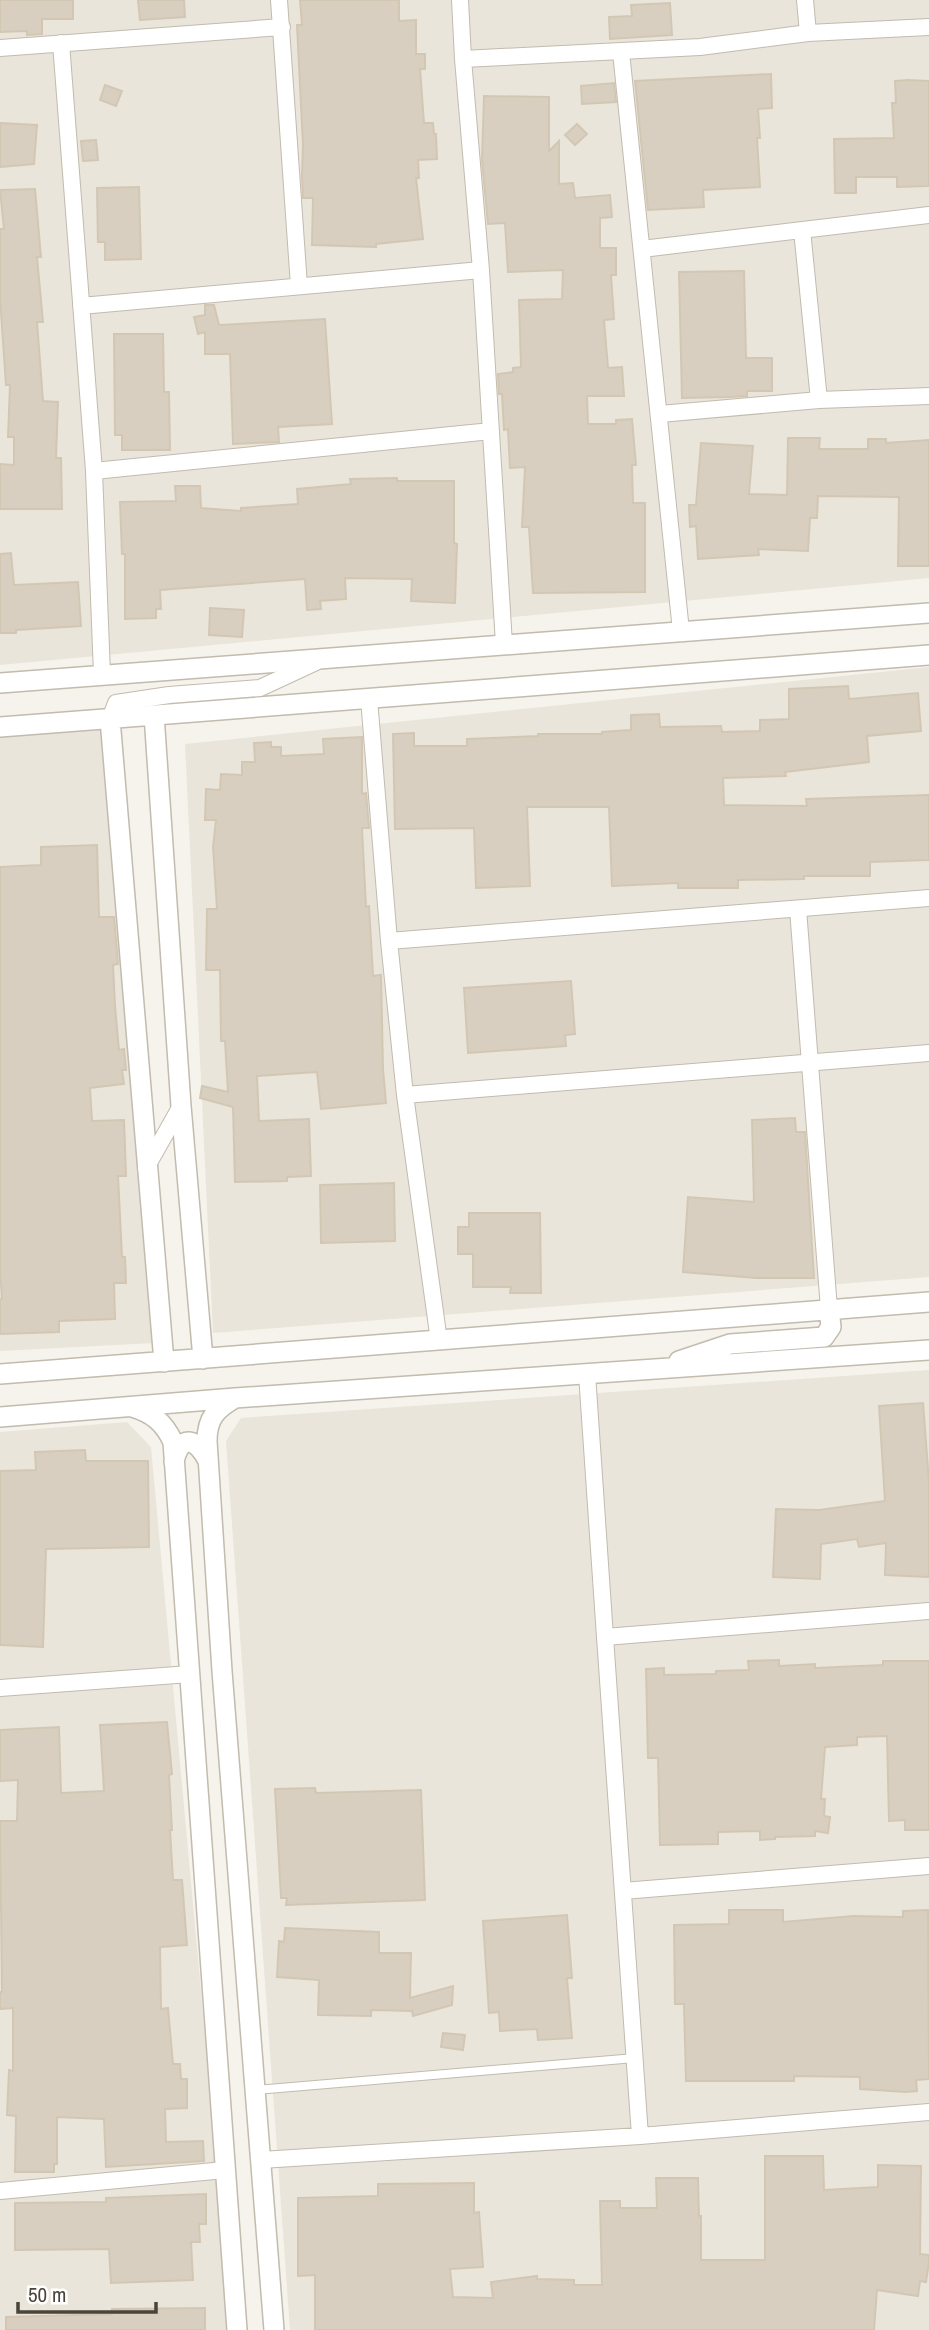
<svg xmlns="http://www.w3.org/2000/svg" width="929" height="2330" viewBox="0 0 929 2330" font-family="'Archivo Narrow',sans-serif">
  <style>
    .residential { fill: #eae5da }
    .building { fill: #d8cfc1; stroke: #d3c7b4; stroke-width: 2 }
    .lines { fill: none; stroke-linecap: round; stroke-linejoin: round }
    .service-casing { stroke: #c2bbae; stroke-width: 10 }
    .minor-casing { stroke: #c2bbae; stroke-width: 18 }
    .tertiary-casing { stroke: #c2bbae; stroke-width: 22 }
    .service { stroke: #fff; stroke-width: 8 }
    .minor { stroke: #fff; stroke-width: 16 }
    .tertiary { stroke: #fff; stroke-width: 19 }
  </style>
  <rect width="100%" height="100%" fill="#f6f3ec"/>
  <path class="residential" d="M0 0H929V578L0 665Z
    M929 667V1277L213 1333 185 744Z
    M102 727 127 1044 154 1343 0 1351V735Z
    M929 1370V2330H290L226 1441 241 1418Z
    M127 1422 151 1447 211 2100 228 2330H0V1432Z"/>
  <path class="building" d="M0 0H73V19H42V34L27 35V31L0 32Z
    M138 0H184L185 17 140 20Z
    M300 0H399V21L416 20V54H425V69H420L424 123H433L434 134H436L437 159 418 160 419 178H416L423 239 376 244V247L312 245 313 198H303L302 175 303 145 297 25H302Z
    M670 3 672 35 610 39 609 17 632 16 631 5Z
    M771 74 772 108 758 109 760 138H757L760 187 703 190 704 207 648 210 635 81Z
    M908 80 929 81V186L897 187V177H856V193H835L834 139 894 138 892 103H896L895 81Z
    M614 83 616 102 582 104 581 86Z
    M105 85 122 91 116 106 100 100Z
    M484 96 549 97V151L559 141V184L573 183 575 198 610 195 612 217 600 218V248H616V275H611L614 319 604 320 608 368 622 367 624 396H587L588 424H616V420L632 419 636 465H632L633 503H645V592L533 593 529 527H522L525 467 510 468 508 429 504 430 502 394H499L498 374 513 372V368L521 367 519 300 562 299 563 270 508 272 505 223 488 224 482 160Z
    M0 123 37 125 34 164 0 167Z
    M577 124 587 134 575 145 565 135Z
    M96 140 98 160 83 161 81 141Z
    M139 187 141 259 105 260V242H98L97 188Z
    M35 189 41 257H37L43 322H37L43 401 58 402 56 458H61L62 509H0V464L14 465V437H8L10 385H6L0 298V229H4L0 190Z
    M744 271 746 358H772V391H747V396L729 397 682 398 679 272Z
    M205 305H214L219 325 325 319 332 424 278 427 279 442 233 444 230 354H205V332L198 334 194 317 205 315Z
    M114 334H163L164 392H169L170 450H122V435H115Z
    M788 438H820L819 449H868V439H886V443L929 440V566H898L899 497 818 496 817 518H810L808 551 758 549 759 555 698 559 696 526 690 527 689 505H696L701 443 753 446 749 494 787 495Z
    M397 478V481H454V543L457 544 455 603 411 601 412 579 345 578 346 599 320 601 321 609 307 610 305 579 160 590 161 609H156V618L125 619V554H122L120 502 176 501 175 486H200L201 508 241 511V508L298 504 297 489 351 484 350 479Z
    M11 553 14 585 78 582 81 626 16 630V633H0V554Z
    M210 608 244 610 242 637 209 635Z
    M848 686 849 699 918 693 921 731 867 736 869 762 785 772 786 776 723 778 724 805 807 806 806 799 929 795V860L870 862V876H804V879L738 880V888H678V883L612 886 609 807H527L530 886 476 888 474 828 395 829 393 734 414 733V746H467V739L538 736V734H602V732L631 730V715L659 714 660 727 721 726 722 732 760 731V720L789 719V689Z
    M362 737V794L366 793 369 828H362L366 907 369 906 373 976 381 975 383 1069 386 1103 321 1109 317 1072 257 1076 259 1121 309 1119 311 1176 287 1177V1181L235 1182 233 1107 200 1098 202 1086 228 1092 225 1041H221L220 970H206L207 909H217L213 847 216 820H205L206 789 220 790 221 774 242 775V762H255L254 743 271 742V747H281V756L324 754 323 739Z
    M97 845 99 917H114L118 964 113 965 115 1006 119 1050 124 1049 126 1070H122L124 1084 90 1088 92 1121 124 1120 126 1176H118L122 1257H125L126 1283H114L115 1319 59 1321V1332L0 1334V1299H2L0 1269V867L41 865V847Z
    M571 981 575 1034 565 1035 566 1046 468 1053 464 988Z
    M795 1118 796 1132H805L814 1278H756L683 1272 688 1197 754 1202 752 1120Z
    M394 1183 395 1241 321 1243 320 1185Z
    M469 1213H540L541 1293H510L511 1287H473V1254H458V1227H469Z
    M923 1403 929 1482V1577L885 1575 886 1543 859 1547 857 1539 821 1544 820 1579 773 1577 776 1509 819 1510 885 1501 879 1406Z
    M85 1450 86 1461H148L149 1547 46 1549 43 1647 0 1645V1471L36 1470 35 1452Z
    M779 1660V1666L815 1664V1668L883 1665V1661H929V1830H905V1820L889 1821 887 1736 857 1737V1745L825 1747 821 1799H825L824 1816 830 1817 828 1833 815 1831V1836L775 1837V1839L760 1840V1831L718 1832V1844L660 1845 658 1758H648L646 1669 664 1668V1675L716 1674V1671L749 1670 748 1661Z
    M167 1722 172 1774 169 1775 172 1830H170L173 1880H182L187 1945 160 1947 161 2009 168 2008 173 2064H180L181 2079H187V2108L165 2109 166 2142 203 2141 204 2161 106 2167 104 2119 57 2117V2164H54V2172H15L16 2116 7 2115 9 2070 13 2071V2008L0 2009V1992H2L0 1821H17L18 1780 0 1781V1730L59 1727 61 1793 104 1791 100 1725Z
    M315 1788 316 1793 421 1790 425 1900 286 1905 287 1898H281L275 1789Z
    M729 1910H783V1922L853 1916 903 1917V1911L928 1910 929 2079 916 2080 917 2091 906 2092 860 2089V2077L794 2076V2081H686L684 2004H675L674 1925 729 1924Z
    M567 1915 572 1978H567L572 2038 538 2040 537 2029 500 2031 499 2012 489 2013 483 1921Z
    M285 1928 379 1932V1953H411L410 1998 453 1986 452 2005 413 2016 412 2011 371 2010V2016L318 2015 319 1980 277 1977 279 1941 284 1942Z
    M443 2033 465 2035 463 2050 441 2047Z
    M765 2156H823L824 2190 878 2187V2165L921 2166 920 2254 929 2255V2262L926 2282 920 2281 918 2296 877 2290 874 2330H315V2275L298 2276V2198L378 2196V2184L474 2183V2213L479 2212 483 2267 450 2269 453 2297 493 2298 491 2282 537 2276V2279L574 2280V2285H602L600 2201H620V2208H657L656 2178H698L699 2216H701V2260H765Z
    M206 2194V2224H199L200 2242H191L193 2280 111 2283 109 2249 15 2250V2203L106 2202V2198Z
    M205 2308V2330H6V2317L112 2314V2309Z"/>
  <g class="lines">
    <g class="service-casing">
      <path id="service" d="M256 2090 635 2058"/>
    </g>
    <g class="minor-casing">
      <path id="minor" d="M279 0 299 286
        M460 0 463 59 481 270 504 644
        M805 0 808 33
        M61 43 94 471 491 431
        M0 48 282 27
        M621 52 681 631
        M463 59 700 47 808 33 929 27
        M802 230 819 400
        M642 249 929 215
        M81 306 481 270
        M660 414 819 400 929 396
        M94 471 102 674
        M369 699 389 941 405 1095 439 1341
        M110 719 116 703 169 695 260 688 316 662
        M798 909 829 1309
        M389 941 929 898
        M405 1095 929 1053
        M146 1168 181 1106
        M587 1374 605 1637 929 1611
        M605 1637 640 2136
        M0 1688 190 1674
        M623 1891 929 1866
        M261 2160 640 2136 929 2112
        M0 2191 225 2170"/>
    </g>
    <g class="tertiary-casing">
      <path id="tertiary" d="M0 683 929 613
        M154 715 181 1106 203 1359
        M110 719 164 1362
        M0 727 929 655
        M679 1361 730 1344 824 1337 831 1327 829 1309
        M0 1374 929 1302
        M235 1398C216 1409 207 1418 207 1441L222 1671 274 2330
        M132 1407C152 1413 164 1422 173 1442L237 2330
        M0 1417 235 1398 929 1350
        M174 1462C180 1433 197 1438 208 1461"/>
    </g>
    <use href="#service" class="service"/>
    <use href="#minor" class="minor"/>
    <use href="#tertiary" class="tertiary"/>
  </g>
  <path d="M18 2302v10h138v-10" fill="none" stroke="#4b4439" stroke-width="3.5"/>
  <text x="28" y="2302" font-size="21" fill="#4b4439" stroke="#ffffff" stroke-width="5" paint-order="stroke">50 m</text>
</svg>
